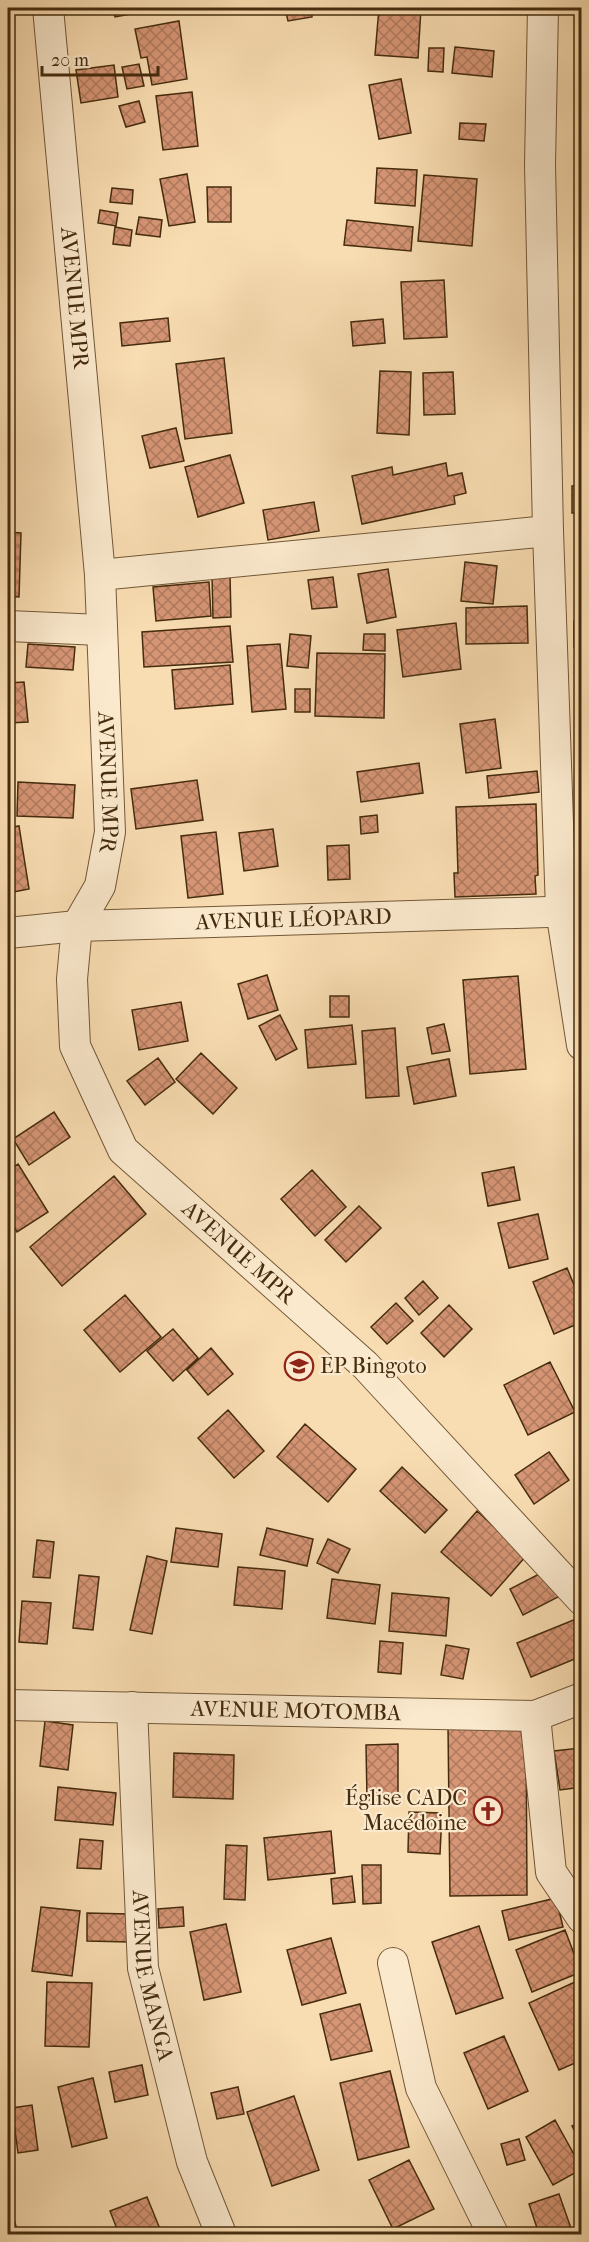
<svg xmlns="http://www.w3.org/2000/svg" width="589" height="2242" viewBox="0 0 589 2242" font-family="'IM FELL French Canon',serif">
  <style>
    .building { fill: url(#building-cross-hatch); stroke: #452c0e; stroke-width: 1.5 }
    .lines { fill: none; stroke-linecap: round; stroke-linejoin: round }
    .street-casing { stroke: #725837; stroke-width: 32 }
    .street { stroke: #fbe9cd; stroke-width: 30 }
    .labels { text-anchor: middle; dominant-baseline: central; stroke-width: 4.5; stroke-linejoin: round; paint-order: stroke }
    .street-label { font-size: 22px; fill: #452c0e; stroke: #fbe9cd }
    .poi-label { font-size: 22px; fill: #452c0e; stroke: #fbe9cd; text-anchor: start }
  </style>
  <defs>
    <pattern id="building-cross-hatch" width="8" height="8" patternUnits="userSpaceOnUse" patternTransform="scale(1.5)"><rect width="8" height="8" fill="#d69575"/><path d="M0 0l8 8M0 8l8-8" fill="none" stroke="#af7a5e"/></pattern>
  </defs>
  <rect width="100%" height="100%" fill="#f9ddb2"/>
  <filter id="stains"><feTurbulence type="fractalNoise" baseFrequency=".00333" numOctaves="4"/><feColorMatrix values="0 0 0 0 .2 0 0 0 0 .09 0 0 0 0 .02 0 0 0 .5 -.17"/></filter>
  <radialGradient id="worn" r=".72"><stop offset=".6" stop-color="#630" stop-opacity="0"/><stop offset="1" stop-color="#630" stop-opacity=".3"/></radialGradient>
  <path class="building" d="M113 8H164L115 17Z
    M285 8H311L312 17 288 21Z
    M379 8H421L418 58 375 55Z
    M448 8H479V11Z
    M179 21 187 79 152 85 147 57 141 58 135 29Z
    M455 47 494 51 492 77 452 73Z
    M429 48H444L443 72 428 71Z
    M139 64 144 86 127 89 122 67Z
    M114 65 118 97 81 103 76 70Z
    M401 79 411 133 379 139 369 85Z
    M192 92 198 146 163 150 156 96Z
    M139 101 145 122 126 127 119 106Z
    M460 123 486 124 484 141 459 139Z
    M377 168 417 170 415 206 375 203Z
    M187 174 195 222 169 226 160 179Z
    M424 175 477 179 472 246 418 241Z
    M207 187H231V222H208Z
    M112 188 133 190 132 204 110 202Z
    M100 210 118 213 116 226 98 223Z
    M139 217 162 220 160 237 136 234Z
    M347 220 413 227 411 251 344 245Z
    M115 227 132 230 130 246 113 244Z
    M444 280 447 337 404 339 401 282Z
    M8 300H12L11 319H8Z
    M168 318 170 341 122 346 120 323Z
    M383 319 385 343 353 346 351 322Z
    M224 358 232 433 185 439 176 364Z
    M380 371 411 372 409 435 377 433Z
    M453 372 455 414 424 415 423 373Z
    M176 428 184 461 150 468 142 436Z
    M230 455 244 503 198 517 185 467Z
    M446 463 448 476 462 473 466 493 454 496 455 504 362 524 352 476 392 467 393 475Z
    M572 486H582V513H572Z
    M314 502 319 531 268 540 263 510Z
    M8 532 21 533 19 597 8 596Z
    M465 562 497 566 493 604 461 601Z
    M388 569 396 617 367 623 358 574Z
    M230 575 231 617 213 618 212 576Z
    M333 577 337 607 312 609 308 580Z
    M209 582 211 616 156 621 153 587Z
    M527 606 528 643 466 644V608Z
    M574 621H582V647H574Z
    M456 623 461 669 403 677 397 630Z
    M230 626 233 662 144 667 142 632Z
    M290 634 311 636 308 668 287 666Z
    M364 634H385V651L363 650Z
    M28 644 75 647 73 670 26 667Z
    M280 644 286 709 252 712 247 646Z
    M317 653 385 654 384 718 315 716Z
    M230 665 233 704 175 709 172 670Z
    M24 682 28 722 8 723V683Z
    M295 689H310V712H295Z
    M495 719 501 768 466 773 460 724Z
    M419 763 423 793 361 802 357 772Z
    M537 771 539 792 489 798 487 776Z
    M197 780 203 820 136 829 131 789Z
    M18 782 75 785 73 818 17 816Z
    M536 804 538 875 535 876 536 894 455 897 454 873H458L456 807Z
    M377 815 378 832 361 834 360 817Z
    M19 826 29 889 8 893V828Z
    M273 829 278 866 244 871 239 833Z
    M216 832 223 894 188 898 181 836Z
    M349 845 350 879 328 880 327 846Z
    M267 975 278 1010 248 1019 238 984Z
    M518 976 526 1069 470 1074 463 980Z
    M330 996H349V1017H330Z
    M181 1002 188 1041 139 1050 132 1010Z
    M280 1015 297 1049 276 1060 259 1026Z
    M444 1024 450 1051 432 1054 427 1028Z
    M352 1025 356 1064 308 1068 305 1030Z
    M395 1028 399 1096 366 1098 362 1031Z
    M201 1053 237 1088 213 1114 176 1079Z
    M158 1058 175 1082 145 1105 127 1081Z
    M449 1059 456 1096 414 1104 407 1067Z
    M54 1112 70 1137 29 1165 13 1139Z
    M18 1164 48 1212 17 1232 8 1217V1171Z
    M514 1167 520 1200 488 1206 482 1173Z
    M312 1170 346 1207 315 1236 281 1199Z
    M114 1176 146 1214 62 1286 30 1247Z
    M359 1206 381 1228 346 1262 325 1240Z
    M538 1214 548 1259 509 1268 498 1223Z
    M567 1268 582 1304V1322L554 1334 533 1282Z
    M423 1281 438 1298 419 1315 405 1298Z
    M125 1295 161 1337 120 1372 84 1330Z
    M396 1303 413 1321 387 1344 371 1327Z
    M449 1305 472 1329 444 1357 421 1333Z
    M173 1329 198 1358 173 1381 147 1351Z
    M211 1348 233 1374 208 1395 187 1370Z
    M550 1362 575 1412 528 1435 504 1385Z
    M228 1410 264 1451 234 1478 198 1438Z
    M305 1424 356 1469 328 1502 277 1457Z
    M549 1452 569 1480 534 1504 515 1475Z
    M402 1467 447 1510 425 1533 380 1491Z
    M8 1469 12 1470 8 1513Z
    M477 1511 526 1556 491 1596 441 1552Z
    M176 1528 222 1534 218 1567 171 1562Z
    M267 1528 313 1539 307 1566 260 1555Z
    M328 1539 350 1549 338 1573 317 1563Z
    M37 1540 54 1542 50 1578 33 1577Z
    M147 1556 167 1561 152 1634 130 1630Z
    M238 1567 285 1571 282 1609 234 1605Z
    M545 1571 558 1597 523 1615 510 1589Z
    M79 1575 99 1577 93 1630 73 1628Z
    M332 1579 380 1585 375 1624 327 1618Z
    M392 1593 449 1598 446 1636 389 1631Z
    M22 1601 51 1603 47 1644 19 1642Z
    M576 1619 582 1634V1656L531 1677 517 1643Z
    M380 1641 403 1643 401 1674 378 1672Z
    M446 1645 469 1649 463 1679 441 1675Z
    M45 1721 73 1725 68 1770 40 1766Z
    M526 1725 527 1895 450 1896 448 1726Z
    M398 1744V1800H367L366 1745Z
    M580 1748 582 1787 560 1790 554 1751Z
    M174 1753 234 1755 233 1799 173 1797Z
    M58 1787 116 1793 113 1825 55 1820Z
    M409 1812 442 1813 440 1854 408 1852Z
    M331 1831 335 1873 268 1880 264 1838Z
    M80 1839 103 1841 101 1869 77 1868Z
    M226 1845 247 1846 245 1900 224 1899Z
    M362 1865H381V1903L363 1904Z
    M352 1876 355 1902 333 1904 331 1879Z
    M556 1898 563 1927 509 1940 502 1911Z
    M41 1907 80 1911 72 1976 32 1971Z
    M183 1907 184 1926 159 1928 158 1909Z
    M87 1913 129 1914V1942L87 1941Z
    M226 1924 241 1992 204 2000 190 1932Z
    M479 1926 503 1998 456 2014 432 1942Z
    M565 1930 581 1972 532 1992 516 1950Z
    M331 1938 346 1993 302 2005 287 1950Z
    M577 1981 582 1991V2060L559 2070 529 2003Z
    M47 1982 92 1983 89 2047 45 2046Z
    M360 2004 372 2051 331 2060 320 2014Z
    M504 2036 528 2091 488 2109 464 2053Z
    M142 2065 148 2095 115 2102 109 2072Z
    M390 2071 409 2147 358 2160 340 2083Z
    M93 2078 107 2138 72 2147 58 2087Z
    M238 2087 244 2114 217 2119 211 2093Z
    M294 2096 319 2170 272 2186 247 2112Z
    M32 2105 38 2150 18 2153 12 2108Z
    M555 2120 582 2169 553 2185 526 2137Z
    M582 2122V2146L572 2126Z
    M8 2134 12 2169 8 2170Z
    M519 2139 525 2160 507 2165 501 2144Z
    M409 2160 434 2209 393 2229 369 2180Z
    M559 2194 573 2234H539L529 2204Z
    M8 2196 18 2234H8Z
    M147 2197 162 2234H119L110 2211Z
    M335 2229 338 2234H321Z"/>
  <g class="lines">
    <g class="street-casing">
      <g id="street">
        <path id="s1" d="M48 8 100 575 110 832 100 886 77 926 72 979 75 1046 123 1150 365 1365 582 1600"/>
        <path d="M543 8 540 165 548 531 561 910 582 1045"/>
        <path d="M100 575 548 531"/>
        <path d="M8 626 101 630"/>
        <path id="s2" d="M8 933 77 926 580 911"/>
        <path id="s3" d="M8 1705 535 1716 582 1698"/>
        <path id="s4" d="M132 1707 143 1968 192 2162 221 2234"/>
        <path d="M535 1716 551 1872 582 1918"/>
        <path d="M393 1963 421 2088 493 2234"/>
      </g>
    </g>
    <use href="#street" class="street"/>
  </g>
  <defs>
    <g id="school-ring" transform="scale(1.5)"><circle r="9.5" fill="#fbe9cd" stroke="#8f2418" stroke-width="1.5"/><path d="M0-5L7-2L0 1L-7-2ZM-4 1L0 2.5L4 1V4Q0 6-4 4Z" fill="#8f2418"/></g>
    <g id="church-ring" transform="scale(1.5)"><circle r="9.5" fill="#fbe9cd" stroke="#8f2418" stroke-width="1.5"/><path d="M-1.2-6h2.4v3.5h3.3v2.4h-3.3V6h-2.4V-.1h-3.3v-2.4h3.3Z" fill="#8f2418"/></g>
  </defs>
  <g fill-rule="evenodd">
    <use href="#school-ring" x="299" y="1366"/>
    <use href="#church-ring" x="488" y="1811"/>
  </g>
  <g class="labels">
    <g class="street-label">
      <text stroke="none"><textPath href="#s1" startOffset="291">AVENUE MPR</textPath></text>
      <text stroke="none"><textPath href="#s1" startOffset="777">AVENUE MPR</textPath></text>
      <text stroke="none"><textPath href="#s2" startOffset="286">AVENUE LÉOPARD</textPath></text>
      <text stroke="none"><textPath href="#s1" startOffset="1317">AVENUE MPR</textPath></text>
      <text stroke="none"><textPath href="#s3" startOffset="288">AVENUE MOTOMBA</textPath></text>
      <text stroke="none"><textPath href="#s4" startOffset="270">AVENUE MANGA</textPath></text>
    </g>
    <g class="poi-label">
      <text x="320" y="1366">EP Bingoto</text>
      <text x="467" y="1798" text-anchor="end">Église CADC<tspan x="467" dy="25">Macédoine</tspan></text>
    </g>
  </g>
  <rect width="589" height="2242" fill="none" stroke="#f9ddb2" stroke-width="30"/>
  <rect x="9" y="9" width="571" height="2224" fill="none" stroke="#452c0e" stroke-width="3"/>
  <rect x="15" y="15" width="559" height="2212" fill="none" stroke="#452c0e" stroke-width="1.5"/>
  <path d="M42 66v9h116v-9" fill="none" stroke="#452c0e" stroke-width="3"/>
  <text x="51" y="66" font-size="18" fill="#452c0e" stroke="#fbe9cd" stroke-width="4.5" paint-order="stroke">20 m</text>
  <rect width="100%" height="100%" filter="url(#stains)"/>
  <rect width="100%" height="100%" fill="url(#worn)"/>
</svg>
